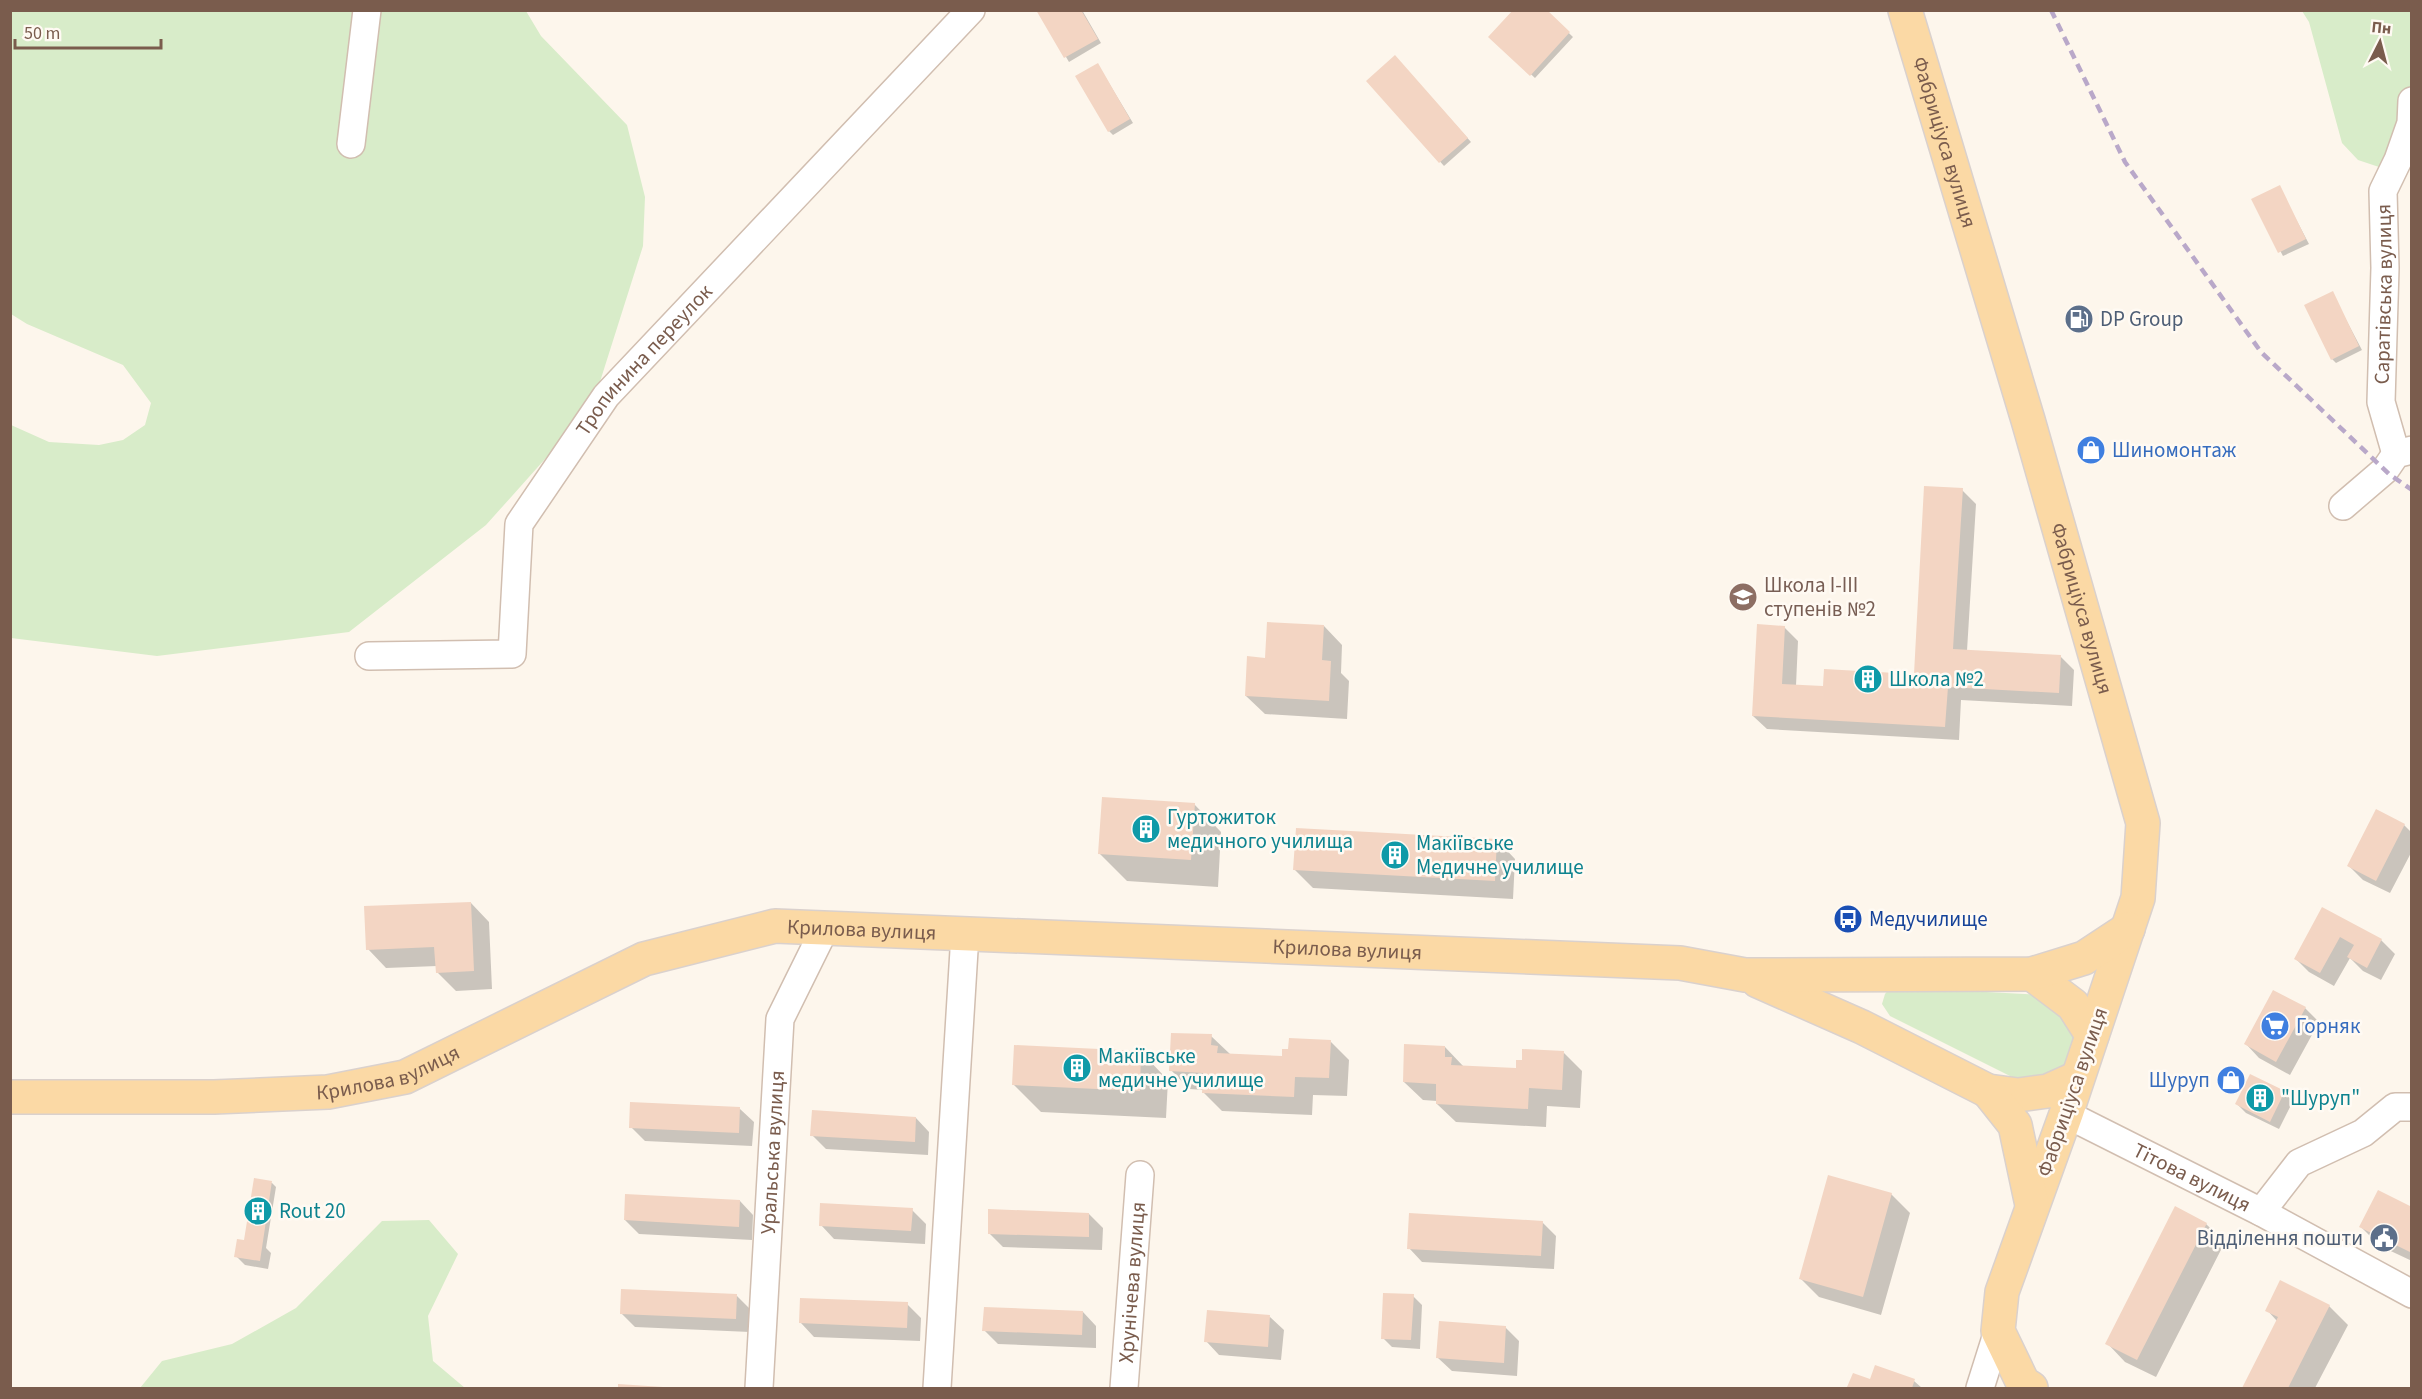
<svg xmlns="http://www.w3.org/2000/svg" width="2422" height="1399" viewBox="0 0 2422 1399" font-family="'Source Sans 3',sans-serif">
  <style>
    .green { fill: #d8ecc9 }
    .shadow { fill: #0003 }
    .building { fill: #f3d5c3 }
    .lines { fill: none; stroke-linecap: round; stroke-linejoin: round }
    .minor-casing { stroke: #d1beb0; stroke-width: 30 }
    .major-casing { stroke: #dad1cd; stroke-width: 36 }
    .minor { stroke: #fff; stroke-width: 27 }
    .major { stroke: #fbd9a5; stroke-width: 33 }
    .rail { stroke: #b9a8c9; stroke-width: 4.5; stroke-dasharray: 9 6; stroke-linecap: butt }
    .labels { text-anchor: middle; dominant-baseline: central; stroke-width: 5; stroke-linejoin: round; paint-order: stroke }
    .street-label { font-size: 21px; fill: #7a5c4d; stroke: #fffaf3 }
    .service-label { font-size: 21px; fill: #4e5e75; stroke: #fffaf3; text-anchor: start }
    .shop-label { font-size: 21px; fill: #366cbe; stroke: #fffaf3; text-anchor: start }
    .education-label { font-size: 21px; fill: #785e54; stroke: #fffaf3; text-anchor: start }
    .culture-label { font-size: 21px; fill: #0d838f; stroke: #fffaf3; text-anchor: start }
    .transit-label { font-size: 21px; fill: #164399; stroke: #fffaf3; text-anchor: start }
  </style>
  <rect width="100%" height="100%" fill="#fdf6ec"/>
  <path class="green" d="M11 11H526L541 36 627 125 645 197 643 246 598 388 570 431 486 525 349 632 157 656 11 638V425L49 442 99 445 123 440 145 425 151 403 123 365 27 324 11 314Z
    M2302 11H2411L2412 155 2382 168 2358 160 2342 143 2309 22Z
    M1891 987 2045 995 2069 1010 2077 1050 2056 1078 2020 1081 1890 1016 1882 1004 1885 994Z
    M429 1220 458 1254 428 1316 433 1361 465 1388H140L162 1361 232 1344 296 1308 382 1221Z"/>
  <path class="shadow" d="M1038 10H1082L1101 43 1069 62Z
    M1545 10 1573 37 1535 78 1490 36Z
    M1399 61 1471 142 1444 166 1368 81Z
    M1098 65 1133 123 1113 135 1109 131Z
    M2279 187 2309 244 2283 256 2253 200Z
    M2332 293 2362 350 2336 363 2332 359Z
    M1962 490 1976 504 1967 651 2060 656 2074 670 2072 706 1961 700 1959 740 1767 729 1753 716 1784 627 1798 641 1796 686 1825 688 1915 675Z
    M1324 626 1342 645 1341 673 1349 681 1347 719 1265 714 1246 696 1266 659Z
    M1194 804 1221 832 1218 887 1127 881 1100 854Z
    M2404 825 2412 833V851L2390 893 2363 880 2349 866Z
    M1497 840 1515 859 1513 899 1313 888 1295 870Z
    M471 903 489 922 492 989 456 991 437 972V966L386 968 368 949Z
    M2323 909 2381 940 2395 954 2381 980 2363 971 2350 958 2334 986 2309 972 2296 959Z
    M2305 1008 2319 1022 2290 1075 2259 1058 2246 1044Z
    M1211 1036 1230 1054 1283 1058 1290 1050 1330 1041 1349 1060 1347 1096 1313 1095 1312 1115 1222 1111 1203 1092 1204 1090 1189 1089 1171 1070Z
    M1445 1047 1464 1067 1517 1069 1564 1053 1582 1071 1580 1108 1547 1106 1546 1127 1456 1122 1437 1104V1101L1423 1100 1404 1082Z
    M1141 1052 1168 1080 1166 1118 1041 1112 1014 1085Z
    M2284 1093 2293 1101 2279 1129 2246 1113 2237 1104Z
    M740 1109 754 1122 752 1146 645 1141 631 1127Z
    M916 1118 929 1132 928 1155 826 1149 812 1135Z
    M255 1180 272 1183 276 1187 266 1248 271 1253 268 1269 245 1265 236 1256 249 1242Z
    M1891 1194 1910 1213 1881 1315 1819 1297 1801 1279Z
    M740 1201 753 1215 752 1240 639 1234 625 1220Z
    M2412 1209V1261L2380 1246 2361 1227Z
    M912 1210 926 1224 925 1244 834 1239 821 1225Z
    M1089 1214 1103 1228 1102 1250 1003 1247 989 1233Z
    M1542 1222 1556 1236 1554 1269 1422 1262 1409 1248Z
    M2206 1224 2225 1242 2156 1377 2125 1362 2107 1343Z
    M737 1296 751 1310 750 1332 635 1327 621 1313Z
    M1413 1296 1422 1305 1420 1349 1392 1347 1383 1338Z
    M907 1304 921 1318 920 1341 814 1337 801 1323Z
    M2329 1306 2348 1325 2315 1388H2243L2277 1321 2267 1310Z
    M1083 1312 1096 1326V1348L998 1344 984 1330Z
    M1270 1317 1284 1330 1281 1360 1219 1355 1206 1341Z
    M1505 1327 1519 1341 1517 1376 1452 1371 1438 1358Z
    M1871 1381H1914L1922 1388H1851L1849 1386Z
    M619 1386 669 1388H619Z"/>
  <path class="building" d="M1036 10H1081L1098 39 1064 58Z
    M1513 10H1547L1570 32 1530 76 1488 37Z
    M1395 55 1468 138 1439 163 1366 81Z
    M1098 63 1130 119 1108 132 1075 76Z
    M2280 185 2306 239 2278 253 2251 199Z
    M2333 291 2359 346 2331 360 2304 305Z
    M1924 486 1963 488 1953 649 2061 655 2059 693 1948 687 1945 727 1752 716 1757 624 1785 626 1782 684 1823 686 1824 669 1914 674Z
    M1267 622 1324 625 1322 660 1331 661 1329 701 1245 696 1247 656 1265 658Z
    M1102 797 1195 803 1191 860 1098 854Z
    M2376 809 2405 824 2376 881 2347 866Z
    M1296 828 1497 839 1495 881 1293 870Z
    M471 902 474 971 436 973 434 947 366 950 364 906Z
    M2322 907 2382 939 2367 968 2347 957 2354 945 2340 937 2320 973 2294 959Z
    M2273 990 2306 1007 2276 1062 2244 1044Z
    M1171 1033 1212 1034 1211 1045 1218 1046 1217 1053 1282 1056V1049H1288L1289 1038 1331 1040 1329 1078 1295 1077 1294 1097 1202 1093 1203 1073 1169 1071Z
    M1404 1044 1445 1046V1057H1452L1451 1065 1516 1068V1060H1522V1049L1564 1051 1562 1090 1529 1088 1528 1109 1436 1104V1084L1403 1082Z
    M1014 1045 1141 1051 1140 1091 1012 1085Z
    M2250 1074 2285 1091 2270 1122 2235 1104Z
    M630 1102 740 1107 739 1133 629 1128Z
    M812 1110 916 1117 915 1142 810 1136Z
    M1828 1175 1892 1193 1863 1297 1799 1279Z
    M254 1178 272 1181 260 1261 234 1257 237 1239 244 1240Z
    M2378 1190 2412 1207V1253L2359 1227Z
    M625 1194 740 1200 739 1227 624 1220Z
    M820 1203 913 1208 911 1231 819 1226Z
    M2175 1206 2207 1223 2137 1360 2105 1344Z
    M988 1209 1089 1213V1237L988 1234Z
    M1409 1213 1543 1221 1541 1256 1407 1249Z
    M2280 1280 2330 1305 2288 1388H2242L2278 1317 2265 1311Z
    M621 1289 737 1294 736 1319 620 1314Z
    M1383 1293 1414 1294 1411 1340 1381 1339Z
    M800 1298 908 1302 907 1328 799 1323Z
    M984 1307 1083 1311 1082 1335 982 1331Z
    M1207 1310 1270 1315 1268 1347 1204 1342Z
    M1439 1321 1506 1326 1504 1363 1436 1358Z
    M1875 1365 1915 1379 1912 1388 1847 1387 1853 1373 1870 1379Z
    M618 1384 663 1387V1388H618Z"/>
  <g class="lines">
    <g class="minor-casing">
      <g id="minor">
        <path d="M351 144 367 10"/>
        <path id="s1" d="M2396 454 2381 402 2385 268 2383 191 2398 160 2411 123 2412 101"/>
        <path d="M2343 506 2385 470 2396 454 2412 450"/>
        <path id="s2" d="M369 656 512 654 519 524 606 396 971 10"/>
        <path id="s3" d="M2066 1114 2261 1212 2412 1294"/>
        <path d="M2261 1212 2299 1163 2363 1133 2395 1107H2412"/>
        <path id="s4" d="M759 1388 780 1019 825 928"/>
        <path d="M937 1388 965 934"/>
        <path id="s5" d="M1124 1388 1140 1175"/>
        <path d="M1980 1388 1998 1331"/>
      </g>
    </g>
    <g class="major-casing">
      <g id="major">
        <path id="s6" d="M1905 10 2028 420 2143 823 2138 898 2066 1114 2002 1292 1998 1331 2023 1383 2031 1388"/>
        <path d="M2032 974 2073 1005 2092 1035"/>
        <path d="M1758 981 1862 1027 1988 1091 2018 1095 2048 1091 2077 1078"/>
        <path d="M1988 1091 2015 1125 2032 1205"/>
        <path id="s7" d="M10 1097H214L328 1092 405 1077 644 959 775 926 1680 963 1745 975 2032 974 2084 958 2128 929"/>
      </g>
    </g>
    <use href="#minor" class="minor"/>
    <use href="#major" class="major"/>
    <path class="rail" d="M2051 10 2125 162 2261 352 2389 474 2412 490"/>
  </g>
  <defs>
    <g id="fuel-disc" transform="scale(1.5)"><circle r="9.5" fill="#5c6f8a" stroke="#fffaf3"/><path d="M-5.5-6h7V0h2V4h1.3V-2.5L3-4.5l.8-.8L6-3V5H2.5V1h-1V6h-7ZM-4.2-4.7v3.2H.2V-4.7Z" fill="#fff"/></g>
    <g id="shop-disc" transform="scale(1.5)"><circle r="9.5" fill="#3f7fe0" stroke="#fffaf3"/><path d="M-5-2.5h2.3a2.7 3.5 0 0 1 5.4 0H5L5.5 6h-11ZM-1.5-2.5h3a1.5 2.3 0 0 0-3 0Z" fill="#fff"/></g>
    <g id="school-disc" transform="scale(1.5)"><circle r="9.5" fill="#8d6e63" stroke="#fffaf3"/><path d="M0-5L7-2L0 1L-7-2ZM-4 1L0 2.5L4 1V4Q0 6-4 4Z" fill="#fff"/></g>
    <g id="building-disc" transform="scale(1.5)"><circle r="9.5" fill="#0f9aa8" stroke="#fffaf3"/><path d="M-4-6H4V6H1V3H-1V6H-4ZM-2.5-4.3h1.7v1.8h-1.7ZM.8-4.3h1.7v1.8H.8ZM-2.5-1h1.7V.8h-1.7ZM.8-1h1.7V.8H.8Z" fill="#fff"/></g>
    <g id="bus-disc" transform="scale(1.5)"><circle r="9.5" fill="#1a4fb4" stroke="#fffaf3"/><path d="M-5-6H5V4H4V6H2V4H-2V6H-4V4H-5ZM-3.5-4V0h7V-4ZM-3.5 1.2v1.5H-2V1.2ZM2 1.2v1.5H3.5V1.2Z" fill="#fff"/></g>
    <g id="supermarket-disc" transform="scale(1.5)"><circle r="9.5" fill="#3f7fe0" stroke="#fffaf3"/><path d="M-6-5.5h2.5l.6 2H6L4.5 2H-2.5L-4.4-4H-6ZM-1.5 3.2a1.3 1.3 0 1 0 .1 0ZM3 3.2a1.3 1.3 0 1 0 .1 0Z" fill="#fff"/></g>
    <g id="civic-disc" transform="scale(1.5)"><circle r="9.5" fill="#5c6f8a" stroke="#fffaf3"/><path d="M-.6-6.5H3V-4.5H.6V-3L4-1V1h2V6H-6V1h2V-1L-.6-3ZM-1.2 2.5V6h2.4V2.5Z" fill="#fff"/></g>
  </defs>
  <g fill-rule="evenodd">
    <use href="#fuel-disc" x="2079" y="319"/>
    <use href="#shop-disc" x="2091" y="450"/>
    <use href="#school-disc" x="1743" y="597"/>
    <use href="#building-disc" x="1868" y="679"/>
    <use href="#building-disc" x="1146" y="829"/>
    <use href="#building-disc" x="1395" y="855"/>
    <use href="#bus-disc" x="1848" y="919"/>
    <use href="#supermarket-disc" x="2275" y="1026"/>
    <use href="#building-disc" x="1077" y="1068"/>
    <use href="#shop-disc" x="2231" y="1080"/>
    <use href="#building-disc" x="2260" y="1098"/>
    <use href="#building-disc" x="258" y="1211"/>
    <use href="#civic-disc" x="2384" y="1238"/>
  </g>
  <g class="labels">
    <g class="street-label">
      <text stroke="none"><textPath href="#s6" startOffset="138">Фабриціуса вулиця</textPath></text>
      <text stroke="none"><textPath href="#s1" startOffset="162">Саратівська вулиця</textPath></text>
      <text stroke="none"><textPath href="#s2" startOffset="480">Тропинина переулок</textPath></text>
      <text stroke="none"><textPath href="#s6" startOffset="624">Фабриціуса вулиця</textPath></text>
      <text stroke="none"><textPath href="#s7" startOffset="885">Крилова вулиця</textPath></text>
      <text stroke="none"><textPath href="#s7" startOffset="1371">Крилова вулиця</textPath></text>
      <text stroke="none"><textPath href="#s7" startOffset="381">Крилова вулиця</textPath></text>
      <text transform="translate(2072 1092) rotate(-71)">Фабриціуса вулиця</text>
      <text stroke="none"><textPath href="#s4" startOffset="236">Уральська вулиця</textPath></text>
      <text stroke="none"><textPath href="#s3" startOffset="141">Тітова вулиця</textPath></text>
      <text stroke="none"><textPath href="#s5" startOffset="106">Хрунічева вулиця</textPath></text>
    </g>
    <g class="service-label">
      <text x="2100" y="319">DP Group</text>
      <text x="2363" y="1238" text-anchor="end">Відділення пошти</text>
    </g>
    <g class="shop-label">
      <text x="2112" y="450">Шиномонтаж</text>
      <text x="2296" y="1026">Горняк</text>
      <text x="2210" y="1080" text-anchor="end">Шуруп</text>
    </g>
    <g class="education-label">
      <text x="1764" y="585">Школа I-III<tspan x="1764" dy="24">ступенів №2</tspan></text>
    </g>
    <g class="culture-label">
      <text x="1889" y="679">Школа №2</text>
      <text x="1167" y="817">Гуртожиток<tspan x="1167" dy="24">медичного училища</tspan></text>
      <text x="1416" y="843">Макіївське<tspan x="1416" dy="24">Медичне училище</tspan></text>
      <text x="1098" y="1056">Макіївське<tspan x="1098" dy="24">медичне училище</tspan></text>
      <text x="2281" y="1098">"Шуруп"</text>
      <text x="279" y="1211">Rout 20</text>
    </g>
    <g class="transit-label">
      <text x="1869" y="919">Медучилище</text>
    </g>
  </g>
  <rect width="2422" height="1399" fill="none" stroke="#7a5c4d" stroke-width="24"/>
  <g transform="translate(2380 42) rotate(6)" stroke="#fffaf3" stroke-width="4.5" paint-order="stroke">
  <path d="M0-4.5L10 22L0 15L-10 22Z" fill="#7a5c4d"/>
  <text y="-9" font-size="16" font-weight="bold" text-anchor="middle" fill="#7a5c4d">Пн</text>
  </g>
  <path d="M15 39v9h146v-9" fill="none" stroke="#7a5c4d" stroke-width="3"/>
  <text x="24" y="39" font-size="18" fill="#7a5c4d" stroke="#fffaf3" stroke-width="4.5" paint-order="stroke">50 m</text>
</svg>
